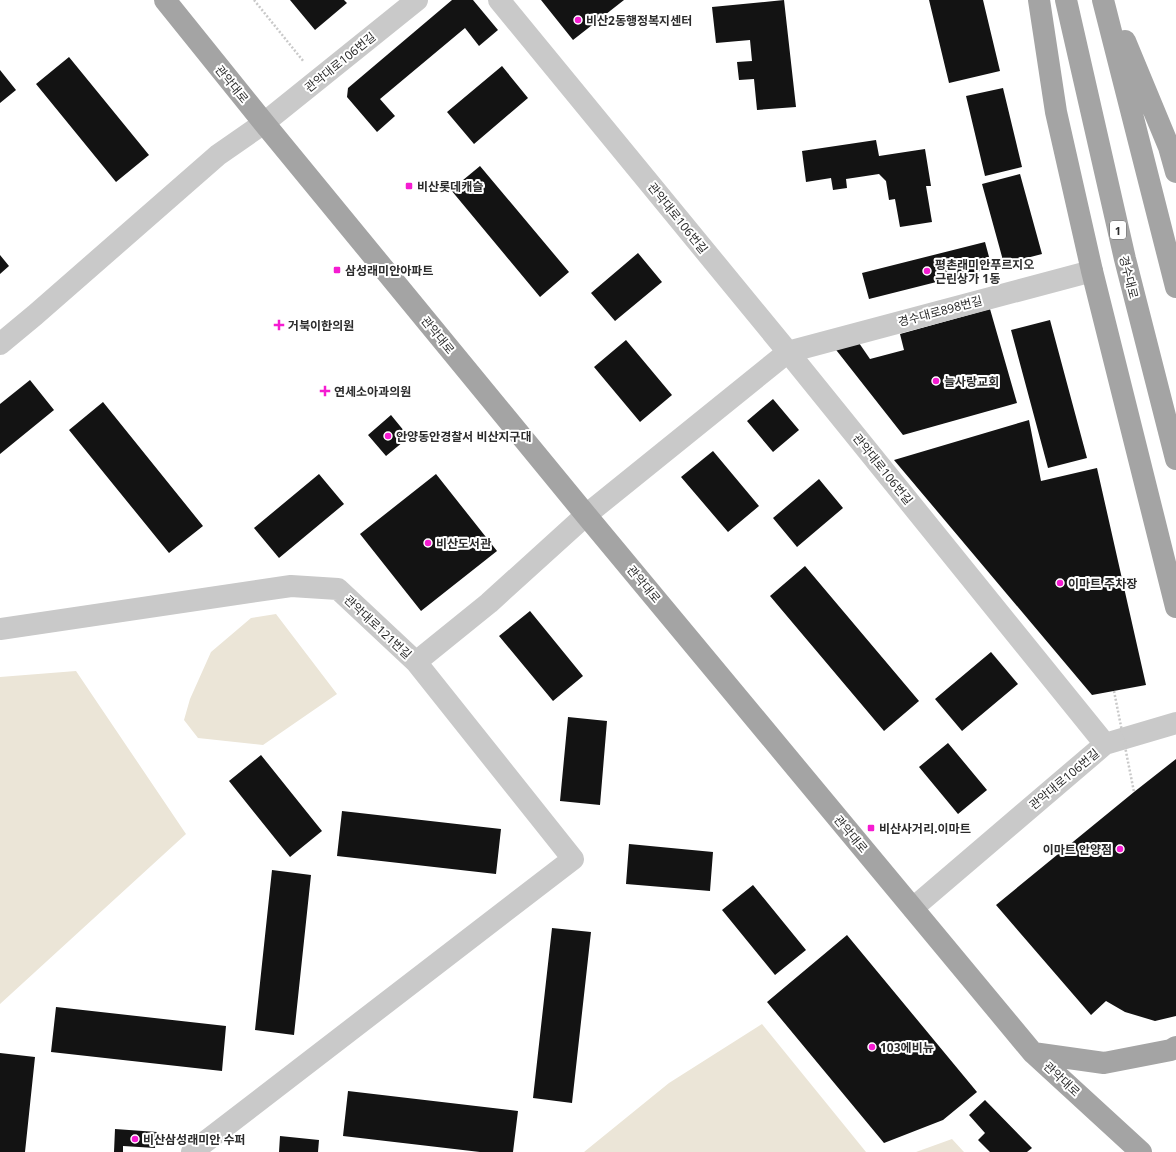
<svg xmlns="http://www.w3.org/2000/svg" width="1176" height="1152" viewBox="0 0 1176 1152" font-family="'Noto Sans','Noto Sans KR',sans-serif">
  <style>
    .green { fill: #ebe5d7 }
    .building { fill: #131313 }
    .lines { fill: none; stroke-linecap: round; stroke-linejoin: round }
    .path { stroke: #c9c9c9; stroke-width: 2.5; stroke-dasharray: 2 2; stroke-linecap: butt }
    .street { stroke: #c9c9c9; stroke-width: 22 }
    .primary { stroke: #a4a4a4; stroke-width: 22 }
    .path-bridge { stroke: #c9c9c9; stroke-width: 2.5; stroke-dasharray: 2 2; stroke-linecap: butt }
    .poi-dot { fill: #f51cd1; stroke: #fff; stroke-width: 1.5 }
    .labels { text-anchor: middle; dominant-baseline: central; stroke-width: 4; stroke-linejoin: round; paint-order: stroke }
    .shield { fill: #fff; stroke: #6b6b6b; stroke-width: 1 }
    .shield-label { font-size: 11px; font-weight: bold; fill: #2c2c2c }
    .poi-label { font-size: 12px; font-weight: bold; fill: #2c2c2c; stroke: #fff; text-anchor: start }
    .street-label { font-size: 12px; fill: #2c2c2c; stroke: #fff }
  </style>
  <rect width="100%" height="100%" fill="#fff"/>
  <path class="green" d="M276 614 337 694 263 745 198 738 184 720 190 699 211 652 251 618Z
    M76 671 186 834 0 1004V677Z
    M762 1024 866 1152H584L669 1083Z
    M952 1139 964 1152H916Z"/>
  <path class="building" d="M290 0H344L347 3 315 30Z
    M452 0H473L498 30 479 46 465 28 380 99 395 116 377 132 347 97 348 88Z
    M541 0H624L573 40Z
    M784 0 796 107 757 110 754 79 739 80 737 62 752 61 750 40 716 43 712 7Z
    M929 0H983L1000 71 949 83Z
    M69 57 149 155 116 182 36 84Z
    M502 66 528 98 474 144 447 112Z
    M0 70 16 90 0 103Z
    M1003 88 1022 167 985 176 966 96Z
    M876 140 879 156 925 149 931 186H926L932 222 900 227 895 199 889 200 886 181 879 174 846 179 847 188 833 190 831 178 806 182 802 151Z
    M480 166 569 272 540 297 451 190Z
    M1020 174 1042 254 1004 264 982 184Z
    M985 242 992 268 869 299 862 273Z
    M638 253 662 282 615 321 591 293Z
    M0 255 9 266 0 274Z
    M990 309 1017 403 903 435 833 346 859 343 870 359 904 350 900 334Z
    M1050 320 1087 458 1048 468 1011 330Z
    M626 340 672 395 640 422 594 367Z
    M30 380 54 410 0 454V404Z
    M773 399 799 430 773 452 747 421Z
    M103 402 203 526 169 553 69 430Z
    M391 415 409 437 386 456 368 435Z
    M1029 420 1041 481 1097 468 1146 685 1092 695 894 460Z
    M713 451 759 506 728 532 681 477Z
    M319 474 344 504 279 558 254 528Z
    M436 474 497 551 421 611 360 534Z
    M819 479 843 508 797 547 773 518Z
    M805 566 919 701 884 731 770 596Z
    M530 611 583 676 553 701 499 636Z
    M991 652 1018 684 962 731 935 699Z
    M568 717 607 721 600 805 560 801Z
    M948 743 987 790 958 814 919 767Z
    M261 755 322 831 290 857 229 781Z
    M1176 759V1016L1155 1021 1125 1012 1106 1001 1091 1015 996 905 1134 792Z
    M342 811 501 829 496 874 337 856Z
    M629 844 713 852 710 891 626 884Z
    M272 870 311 875 294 1035 255 1030Z
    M753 885 806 950 775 975 722 910Z
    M552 928 591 932 572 1103 533 1098Z
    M847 935 977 1092 943 1120 884 1143 767 1002Z
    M56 1007 226 1026 222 1071 51 1052Z
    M0 1053 35 1057 25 1152H0Z
    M348 1091 518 1111 513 1152H480L343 1136Z
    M985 1100 1032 1148 1027 1152H990L978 1140 985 1133 969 1115Z
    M115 1129 157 1132 155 1148 123 1146V1152H114Z
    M280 1136 319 1140 318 1152H279Z"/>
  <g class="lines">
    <path class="path" d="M254 0 304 62"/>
    <path class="street" d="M499 0 788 352 1105 744 913 908
      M0 344 35 315 218 155 264 123 417 0
      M0 629 291 586 338 589 416 662 489 603 586 515 788 352 1092 271
      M1105 744 1176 723
      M192 1152 573 859 416 662"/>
    <path class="primary" d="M165 0 264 123 586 515 1033 1053 1141 1152
      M1039 0 1056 112 1092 271 1176 607
      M1066 0 1125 259 1176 459
      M1103 0 1176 287
      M1125 41 1169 147 1176 172
      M1033 1053 1104 1063 1171 1050 1176 1047"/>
    <path class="path-bridge" d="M1114 691 1134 792"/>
  </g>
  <g class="poi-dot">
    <circle cx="578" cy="20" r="4"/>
    <rect x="405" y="182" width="8" height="8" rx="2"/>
    <rect x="333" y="266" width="8" height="8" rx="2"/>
    <circle cx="927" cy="271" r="4"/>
    <path d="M277 319h4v4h4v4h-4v4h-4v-4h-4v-4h4z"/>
    <circle cx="936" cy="381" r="4"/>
    <path d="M323 385h4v4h4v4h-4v4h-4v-4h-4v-4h4z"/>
    <circle cx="388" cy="436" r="4"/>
    <circle cx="428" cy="543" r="4"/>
    <circle cx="1060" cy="583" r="4"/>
    <rect x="867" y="824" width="8" height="8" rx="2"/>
    <circle cx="1120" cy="849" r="4"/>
    <circle cx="872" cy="1047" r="4"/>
    <circle cx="135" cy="1139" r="4"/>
  </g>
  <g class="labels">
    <rect class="shield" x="1110" y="221" width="16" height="18" rx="3"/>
    <g class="shield-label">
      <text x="1118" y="230">1</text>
    </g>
    <g class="poi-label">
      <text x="586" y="20">비산2동행정복지센터</text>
      <text x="417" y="186">비산롯데캐슬</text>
      <text x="935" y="264">평촌래미안푸르지오<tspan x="935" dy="14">근린상가 1동</tspan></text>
      <text x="345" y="270">삼성래미안아파트</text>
      <text x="288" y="325">거북이한의원</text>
      <text x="944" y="381">늘사랑교회</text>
      <text x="334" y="391">연세소아과의원</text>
      <text x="396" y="436">안양동안경찰서 비산지구대</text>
      <text x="436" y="543">비산도서관</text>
      <text x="1068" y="583">이마트 주차장</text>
      <text x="879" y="828">비산사거리.이마트</text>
      <text x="1112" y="849" text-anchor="end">이마트 안양점</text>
      <text x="880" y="1047">103에비뉴</text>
      <text x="143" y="1139">비산삼성래미안 수퍼</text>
    </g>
    <g class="street-label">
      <text transform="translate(340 62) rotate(-39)">관악대로106번길</text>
      <text transform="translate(232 84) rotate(51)">관악대로</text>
      <text transform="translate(678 218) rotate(51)">관악대로106번길</text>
      <text transform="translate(1129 277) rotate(76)">경수대로</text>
      <text transform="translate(940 311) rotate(-15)">경수대로898번길</text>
      <text transform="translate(438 335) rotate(51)">관악대로</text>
      <text transform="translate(883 469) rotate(51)">관악대로106번길</text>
      <text transform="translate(644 584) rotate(50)">관악대로</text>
      <text transform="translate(378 627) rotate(43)">관악대로121번길</text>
      <text transform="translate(1064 779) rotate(-40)">관악대로106번길</text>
      <text transform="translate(851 834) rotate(50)">관악대로</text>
      <text transform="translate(1062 1079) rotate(43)">관악대로</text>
    </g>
  </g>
</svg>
